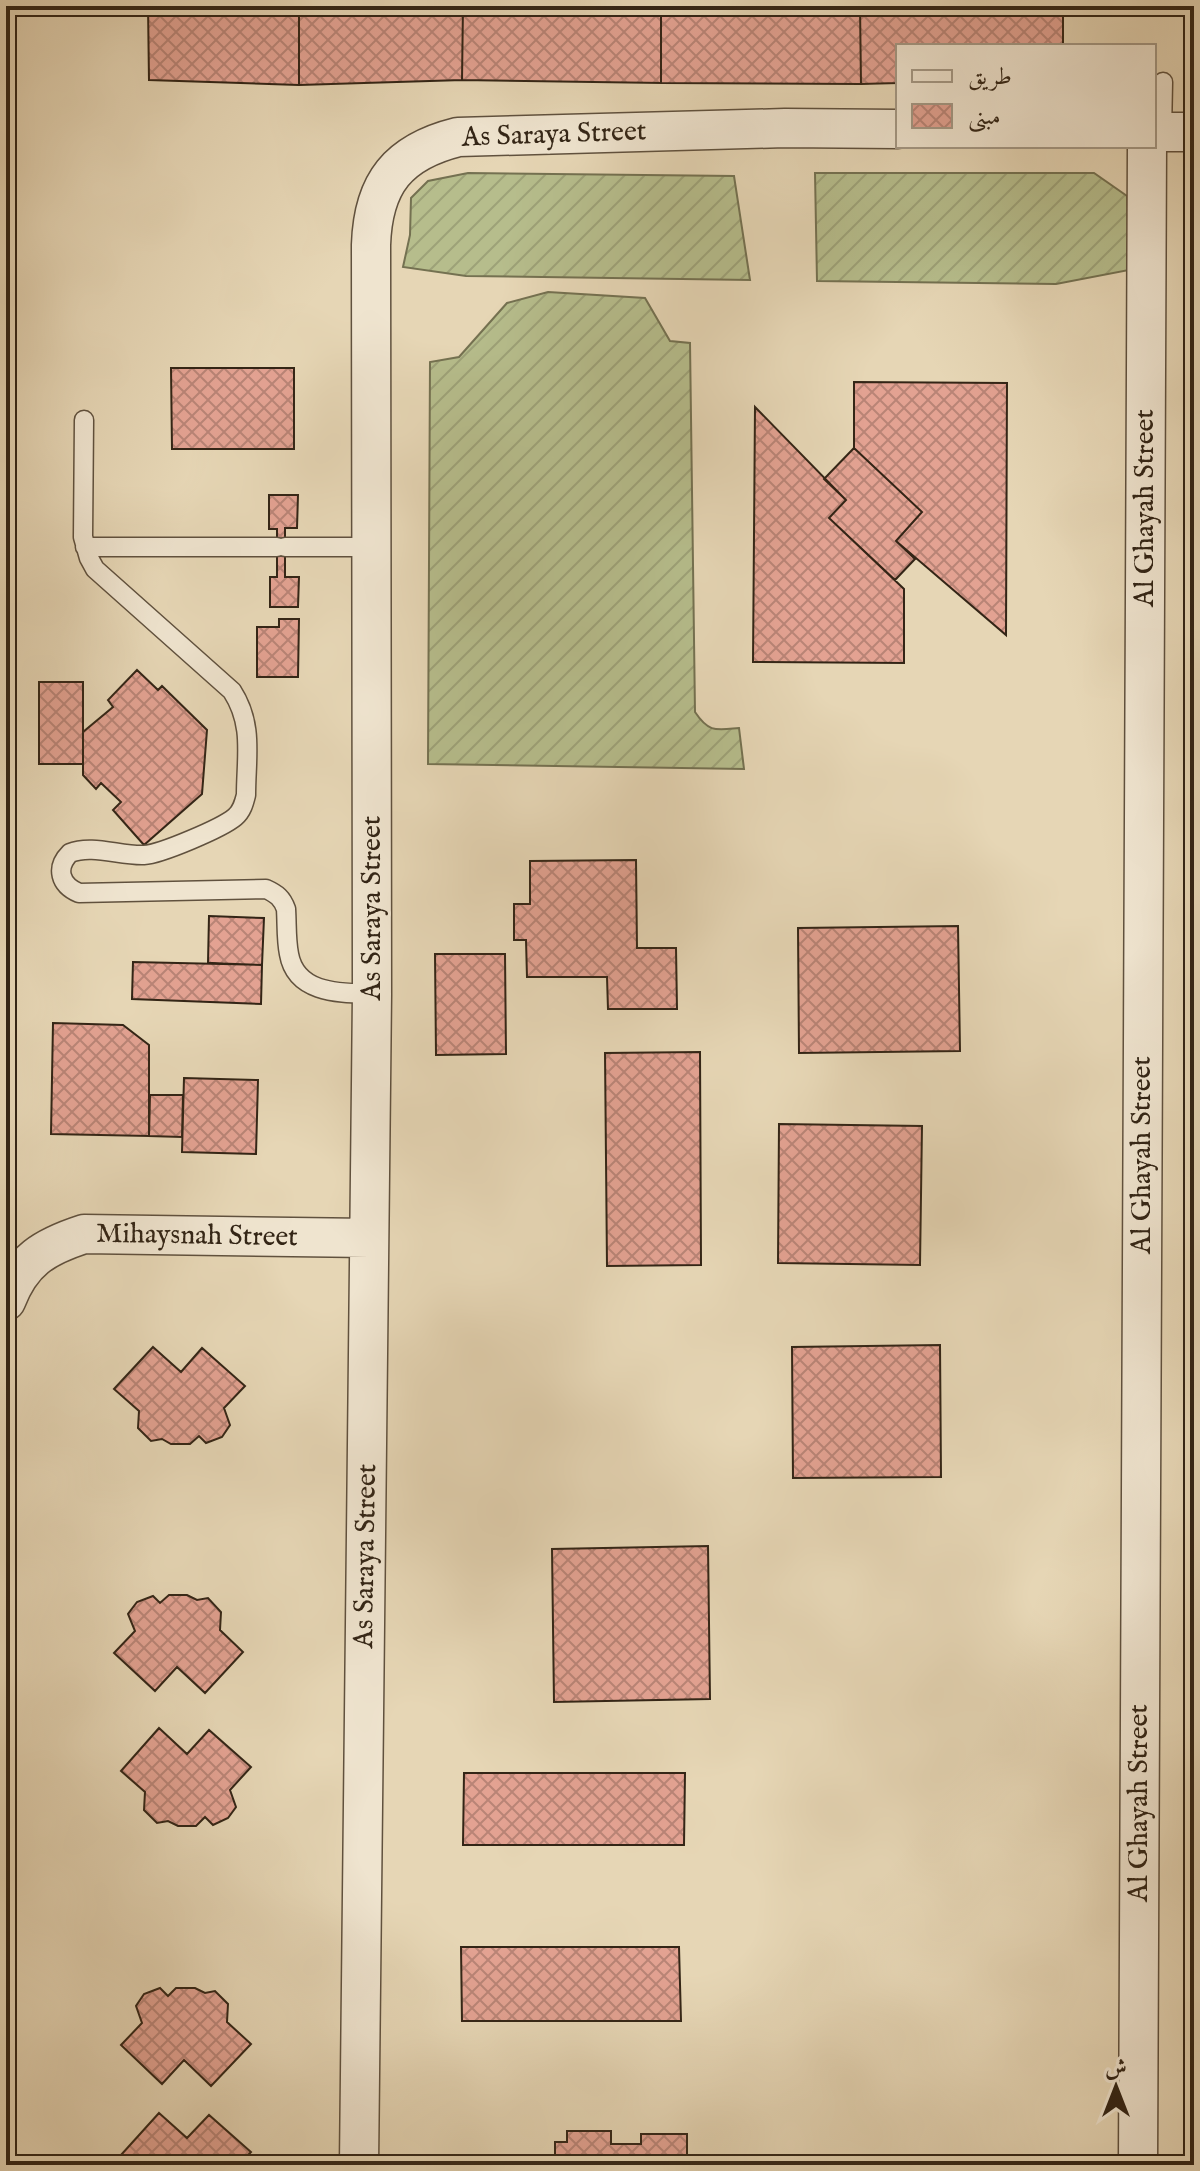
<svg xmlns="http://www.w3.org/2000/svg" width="1200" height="2171" viewBox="0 0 1200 2171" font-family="'IM FELL English',Amiri,serif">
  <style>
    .garden { fill: url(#garden-furrows); stroke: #747151; stroke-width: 2 }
    .building { fill: url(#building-cross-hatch); stroke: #332516; stroke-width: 2 }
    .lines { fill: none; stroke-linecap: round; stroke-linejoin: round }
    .service-casing { stroke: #60513e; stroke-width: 21 }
    .minor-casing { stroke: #60513e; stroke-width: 41 }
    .service { stroke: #efe4cf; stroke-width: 18 }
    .minor { stroke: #efe4cf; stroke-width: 38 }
    .labels { text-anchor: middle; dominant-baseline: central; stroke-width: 6; stroke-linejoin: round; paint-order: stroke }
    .street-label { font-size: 28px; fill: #332516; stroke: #efe4cf }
  </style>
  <defs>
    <pattern id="garden-furrows" width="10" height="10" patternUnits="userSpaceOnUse" patternTransform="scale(2)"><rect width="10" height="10" fill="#b6bd8c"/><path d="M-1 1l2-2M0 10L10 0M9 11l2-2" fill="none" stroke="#9da278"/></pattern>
    <pattern id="building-cross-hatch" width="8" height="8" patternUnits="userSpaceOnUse" patternTransform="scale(2)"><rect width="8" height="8" fill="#e3a292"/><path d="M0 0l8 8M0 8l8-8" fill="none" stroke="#b98476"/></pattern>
  </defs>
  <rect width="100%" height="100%" fill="#e6d6b5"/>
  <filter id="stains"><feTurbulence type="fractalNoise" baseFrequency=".0025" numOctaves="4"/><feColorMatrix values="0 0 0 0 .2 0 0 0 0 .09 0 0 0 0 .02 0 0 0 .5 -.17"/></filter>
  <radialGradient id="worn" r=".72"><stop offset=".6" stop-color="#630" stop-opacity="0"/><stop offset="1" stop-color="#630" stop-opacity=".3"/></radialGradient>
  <path class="garden" d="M468 173 734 176 750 280 466 276 403 267 410 235 411 198 428 181Z
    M815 173H1094L1127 196 1129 270 1056 284 817 281Z
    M548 292 645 298 670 341 690 343 695 712C709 733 716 730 739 728L744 769 428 764 430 362 459 357 507 303Z"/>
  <path class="building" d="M148 6H299V85L149 80Z
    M299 6H463L462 80 299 85Z
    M463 6H661V83L462 80Z
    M661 6H860L861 84 661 83Z
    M860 6H1063V46H898V83L861 84Z
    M171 368H294V449H172Z
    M854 382 1007 383 1006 635 896 541 922 512 854 448Z
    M755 407 846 500 829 518 904 589V663L753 662Z
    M854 448 922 512 896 541 915 559 895 580 829 518 846 500 824 479Z
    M269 495H298L297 528H285V577H299L298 607H270V577H277V529H269Z
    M279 619H299L298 677H257V627H279Z
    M137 670 158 690 162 686 207 730 202 794 144 845 113 810 121 802 101 783 96 789 83 775V732L113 707 108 700Z
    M39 682H83V764H39Z
    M636 860 637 948H676L677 1009H608L607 977H527L526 940H514V904H530V861Z
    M209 916 264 918 262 965 208 963Z
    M958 926 960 1051 799 1053 798 928Z
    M435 954H505L506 1054 436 1055Z
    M133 962 262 965 261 1004 132 999Z
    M53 1023 123 1025 149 1045V1136L51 1134Z
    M700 1052 701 1265 607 1266 605 1053Z
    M184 1078 258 1080 256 1154 182 1152Z
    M150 1095H183L182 1137 149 1136Z
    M779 1124 922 1126 920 1265 778 1263Z
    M940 1345 941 1477 793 1478 792 1347Z
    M153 1347 181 1372 202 1348 245 1386 224 1408 230 1425 222 1437 206 1443 199 1436 190 1444H171L162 1439 151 1441 138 1428 139 1411 114 1389Z
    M708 1546 710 1699 554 1702 552 1549Z
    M169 1595H187L197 1600 208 1598 221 1612 220 1630 243 1652 205 1693 177 1667 155 1691 114 1653 135 1631 128 1614 137 1602 153 1596 160 1603Z
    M159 1728 187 1754 209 1730 251 1767 230 1790 236 1807 228 1818 213 1825 205 1817 196 1826H178L168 1821 157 1823 144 1810 145 1792 121 1771Z
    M464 1773H685L684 1845H463Z
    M461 1947H679L681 2021H462Z
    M160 1988 168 1996 176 1988H195L205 1993 215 1991 228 2004 227 2022 251 2044 211 2086 184 2060 162 2084 121 2045 142 2023 136 2006 144 1994Z
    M159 2113 187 2138 209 2115 251 2152 239 2165H132L121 2155Z
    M567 2131H611V2144H641V2134H687V2165H555V2142H567Z"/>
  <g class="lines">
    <g class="service-casing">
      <path id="service" d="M1162 132 1163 82
        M84 420 83 537 89 558 95 569 232 691C254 725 246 757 246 795 244 803 242 811 235 817 222 828 161 854 144 855 120 856 92 844 70 853 55 868 60 885 79 893L266 889C277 894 282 898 286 909 287 924 286 939 289 954 296 994 340 993 372 994
        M85 547H277
        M285 547H372"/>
    </g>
    <g class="minor-casing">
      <path id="minor" d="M1154 132H1194
        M6 1301C22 1260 44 1247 84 1234L369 1238
        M359 2165 372 994 371 245C373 183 398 152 458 137L785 128 898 129
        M1138 2165 1147 146"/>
    </g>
    <use href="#service" class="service"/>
    <use href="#minor" class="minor"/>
  </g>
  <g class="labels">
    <g class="street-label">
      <text transform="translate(554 135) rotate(-2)">As Saraya Street</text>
      <text transform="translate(1145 508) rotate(-90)">Al Ghayah Street</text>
      <text transform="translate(372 908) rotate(-90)">As Saraya Street</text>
      <text transform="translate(1142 1155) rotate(-90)">Al Ghayah Street</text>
      <text transform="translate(197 1236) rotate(1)">Mihaysnah Street</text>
      <text transform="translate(366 1556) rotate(-89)">As Saraya Street</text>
      <text transform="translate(1139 1803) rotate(-90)">Al Ghayah Street</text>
    </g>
  </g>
  <rect width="1200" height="2171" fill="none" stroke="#e6d6b5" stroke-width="32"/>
  <rect x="8" y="8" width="1184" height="2155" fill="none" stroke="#332516" stroke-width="4"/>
  <rect x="16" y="16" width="1168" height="2139" fill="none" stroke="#332516" stroke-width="2"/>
  <rect x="896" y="44" width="260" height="104" fill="#efe4cf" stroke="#a49885" stroke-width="2"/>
  <rect x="912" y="70" width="40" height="12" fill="#efe4cf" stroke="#a49885" stroke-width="2"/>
  <text x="968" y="84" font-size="24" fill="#332516">طريق</text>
  <rect x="912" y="104" width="40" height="24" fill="url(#building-cross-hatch)" stroke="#a49885" stroke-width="2"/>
  <text x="968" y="124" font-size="24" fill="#332516">مبنى</text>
  <g transform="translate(1116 2087)" stroke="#efe4cf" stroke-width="6" paint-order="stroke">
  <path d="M0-6L14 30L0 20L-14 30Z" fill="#332516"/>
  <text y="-12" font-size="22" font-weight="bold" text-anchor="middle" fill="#332516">ش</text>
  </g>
  <rect width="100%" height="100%" filter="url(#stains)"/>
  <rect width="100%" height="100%" fill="url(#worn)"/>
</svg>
